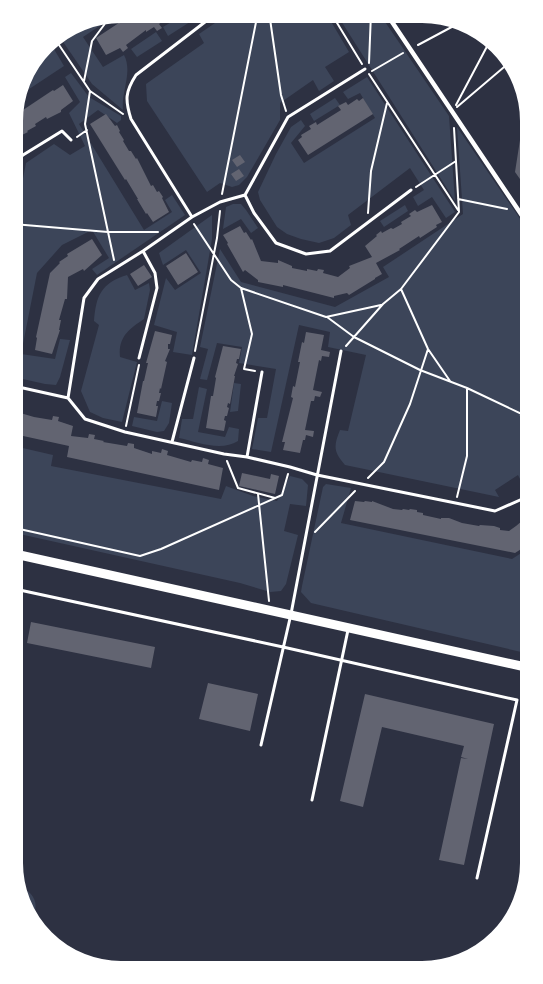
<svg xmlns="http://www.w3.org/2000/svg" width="543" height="984" viewBox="0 0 543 984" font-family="'Sofia Sans Condensed',sans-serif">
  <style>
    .green { fill: #3c4559 }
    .building { fill: #626471 }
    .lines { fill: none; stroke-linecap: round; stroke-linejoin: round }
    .path { stroke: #fff; stroke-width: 2 }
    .service { stroke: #fff; stroke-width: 3 }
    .pedestrian { stroke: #fff; stroke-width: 4.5 }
    .secondary { stroke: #fff; stroke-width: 9 }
    .rim { fill: none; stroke: #fff; stroke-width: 6 }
  </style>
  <rect width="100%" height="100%" fill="#2d3142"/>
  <path class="green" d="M122 11 83 37 103 67 124 55C133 72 121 91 123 110L92 84 57 33 79 19Z
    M188 12 193 20 168 36 163 27Z
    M231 12 326 13 349 52 325 67 334 81 319 91 313 80 280 103V120L247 177 239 185 232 187 220 183 207 192 147 101 146 84 204 43 199 34Z
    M336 13H379L449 116 455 201Z
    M156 32 162 41 137 57 131 49Z
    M48 39 64 66 14 99 23 72Z
    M71 73 89 97 121 116V120L117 123 98 110 79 124 144 230 172 212 165 200 172 195 185 215 97 275 92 269 109 258 92 230 62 245 37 273 21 354 55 359 60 339 70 340 60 377 56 385 45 384 14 377 13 270 22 223 16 214 26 163 54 144 70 155 85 146 69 113 80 102 65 77Z
    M367 77 455 212 446 218 432 197 418 206 413 197 424 190 410 168 348 215 351 225 334 238 319 243 301 239 287 234 277 227 260 200 258 192 276 154 291 127 301 120 305 126 291 143 304 163 375 118 360 93 348 99 343 92Z
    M335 98 340 105 314 121 310 114Z
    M457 127 527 229 529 484 524 487 518 475 495 490 499 497 345 465C334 452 333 447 340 430L348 431 366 355 328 347 330 332 299 325 271 452 252 449 258 418H267L276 369 239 363 242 347 217 343 207 380 200 379 208 349 200 347 220 249 241 282 335 307 389 277 383 267 463 214Z
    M233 204H241L246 210 258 228 251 233 241 219 223 229 226 207Z
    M405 205 408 211 384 227 380 221Z
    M212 215V239L192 355 173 352 177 332 154 325 166 278 175 290 201 273 186 250 163 265 159 253Z
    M127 275 135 290 149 283 150 290 144 319C129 329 118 337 120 357L137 362 122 422 103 418 90 412 81 391 99 325 94 321C96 296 101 283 127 275Z
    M234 383 241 384 238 411 230 412Z
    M199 387 207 389 198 432 225 437 229 427 239 429 238 441C221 452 197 442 179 438L182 419H193Z
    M162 401 172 403 169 423 164 431 157 432 132 426 134 417 157 421Z
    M14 446 53 455 51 466 221 499 226 486 253 496 277 501 290 476 302 479 308 485 306 506 290 504 284 531 298 535 286 584 281 591 270 592 240 583 15 533Z
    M326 484 351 488 341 523 512 559 529 548 530 654 311 603 301 592 302 586 323 487Z
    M17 887C34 890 41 905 31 919L17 899Z"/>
  <path class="building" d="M137 11 176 12 159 24 162 28 157 31 154 27 146 32V30L126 45 128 48 123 52 120 48 106 55 96 38Z
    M63 85 73 101 61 110V112L47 119 46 117 35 124 36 126 27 131 28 132 12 140V116L19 111 20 112 53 90 54 91Z
    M363 98 373 114 308 155 298 140 302 137 301 135 311 129 309 126 316 122 317 125 341 110 338 106 346 102 348 105 357 99 359 101Z
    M106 114 115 126 117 125 120 131 119 132 124 140 123 141 129 151H131L136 159 137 158 151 186 153 185 157 192 159 191 163 197 162 198 169 212 153 222 147 213 146 214 137 199H138L126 179 125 180 90 124Z
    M525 125H526L527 189 515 172 520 140 522 141Z
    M240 155 245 162 237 167 232 160Z
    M239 169 244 176 236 181 231 174Z
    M432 205 442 222 436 225 437 227 420 238 419 236 399 249 400 250 376 263 382 274 375 278V279L349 295 347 293 334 296V298L283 285V287L258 282V280L245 270 243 272 227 244 228 243 223 235 240 226 244 233 246 232 251 240 252 239 261 261 278 263V260L292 266V268L307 271V269L317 271 318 269 324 270 323 273 338 277 350 268 349 266 372 257 365 246 377 236 376 235 381 231 382 233 391 228 393 229 402 224 401 222 411 216 409 214 415 210 417 212Z
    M92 239 102 255 84 271 83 269 68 277 67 299H65L59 320H61L59 330H60L52 354 35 350 37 338 36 337 50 273 60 263 59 262 68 256 67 254Z
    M186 253 198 272 178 285 166 266Z
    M144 265 152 277 138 286 130 274Z
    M155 331 172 335 170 344H168V349H170L165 361 167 362 161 389 160 388 159 393H161L159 401H157L156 406H158L156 417 137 413 143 381H144L148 363H146Z
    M306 332 324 335 321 350 330 352 329 357 322 356 321 361 319 360 313 390 322 392 320 397 315 396 314 401H311L305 430 314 431 313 437 306 435 305 440H303L300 453 283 450 285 442H282L293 398 291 397 293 386 295 387 300 362H298L302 342 304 343Z
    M223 346 241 349 239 359H237L236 363 238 364 234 376H235L230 404 228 403 227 407 229 408 227 416H225L224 420 226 421 224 431 206 428 211 396H213L216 378 215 377Z
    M14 407 18 408 17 412 34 417 52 420 53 416 59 417 58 421 73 426 71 436 88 438 89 434 95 435 94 439 104 441 103 442 127 446 128 443 134 444V448L152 454V451L161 453 162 449 168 451 167 455 191 462 192 460 202 462 203 458 209 460 208 464 223 468 219 490 67 457 69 446 14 434Z
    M242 473 270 479 271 474 279 476 275 494 239 486Z
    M355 501 364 502 365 501 372 502V501L393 509 402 510 403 509 409 510 410 509 417 510V512L423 513V515L441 519V518H449L462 523 479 526 480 525 494 526 500 528V530L509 531 516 526 522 521 521 520 529 517V544L515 553 350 520Z
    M31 622 155 647 151 668 27 643Z
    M208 683 258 694 250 731 199 719Z
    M365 694 494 724 464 865 439 860 461 758 468 759 461 757 464 746 382 727 363 807 340 801Z"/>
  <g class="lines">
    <path class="path" d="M269 12 281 95 286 111
      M331 13 362 64
      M396 13 481 31
      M53 36 90 91 123 114
      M418 45 461 22
      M369 63 371 13
      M372 71 403 53
      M369 74 458 210
      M84 81 92 41 104 25 109 14
      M90 91 85 124 114 260
      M456 105 492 37
      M457 107 510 62
      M77 137 87 130
      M416 187 456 161
      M222 194 258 12
      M458 199 507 209
      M368 213 371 171 387 103
      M13 224 108 232H158
      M194 224 231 280 241 288 326 317 381 305
      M241 288 252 334 244 369 255 371
      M401 289 428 349 450 381
      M327 317 354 337 420 370 467 388 528 417
      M346 346 383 304 401 289 459 212 454 128
      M195 351 217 238 220 211
      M520 413 528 435
      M126 426 139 365
      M227 461 238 488 275 498
      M368 478 384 462 410 404 428 349
      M258 494 269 601
      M457 497 467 456V388
      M15 528 140 556 161 549 282 495 288 474
      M315 532 355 491"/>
    <path class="service" d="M218 12 136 75C125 92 125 100 131 119L192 217 220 202 245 195 254 213 276 243 306 254 330 251 411 190
      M13 163 23 155 62 131 71 140
      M245 195 288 117 365 69
      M139 358 157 288 155 273 143 251
      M14 386 68 398 85 419 125 432 224 454 247 457 290 467 317 475 495 511 529 496
      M68 398 84 298 98 279 143 251 192 217
      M172 442 194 358
      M247 457 262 372
      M15 589 283 647 517 700 477 878
      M261 745 291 614 341 351
      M312 800 348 630"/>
    <path class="pedestrian" d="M386 13 527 223"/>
    <path class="secondary" d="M15 554 530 668"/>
  </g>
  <path d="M0 0H543V984H0ZM121 20H422A101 101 0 0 1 523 121V863A101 101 0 0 1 422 964H121A101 101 0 0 1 20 863V121A101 101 0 0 1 121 20Z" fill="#fff" fill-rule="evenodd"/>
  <path class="rim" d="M121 20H422A101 101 0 0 1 523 121V863A101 101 0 0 1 422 964H121A101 101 0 0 1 20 863V121A101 101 0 0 1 121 20Z"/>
</svg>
